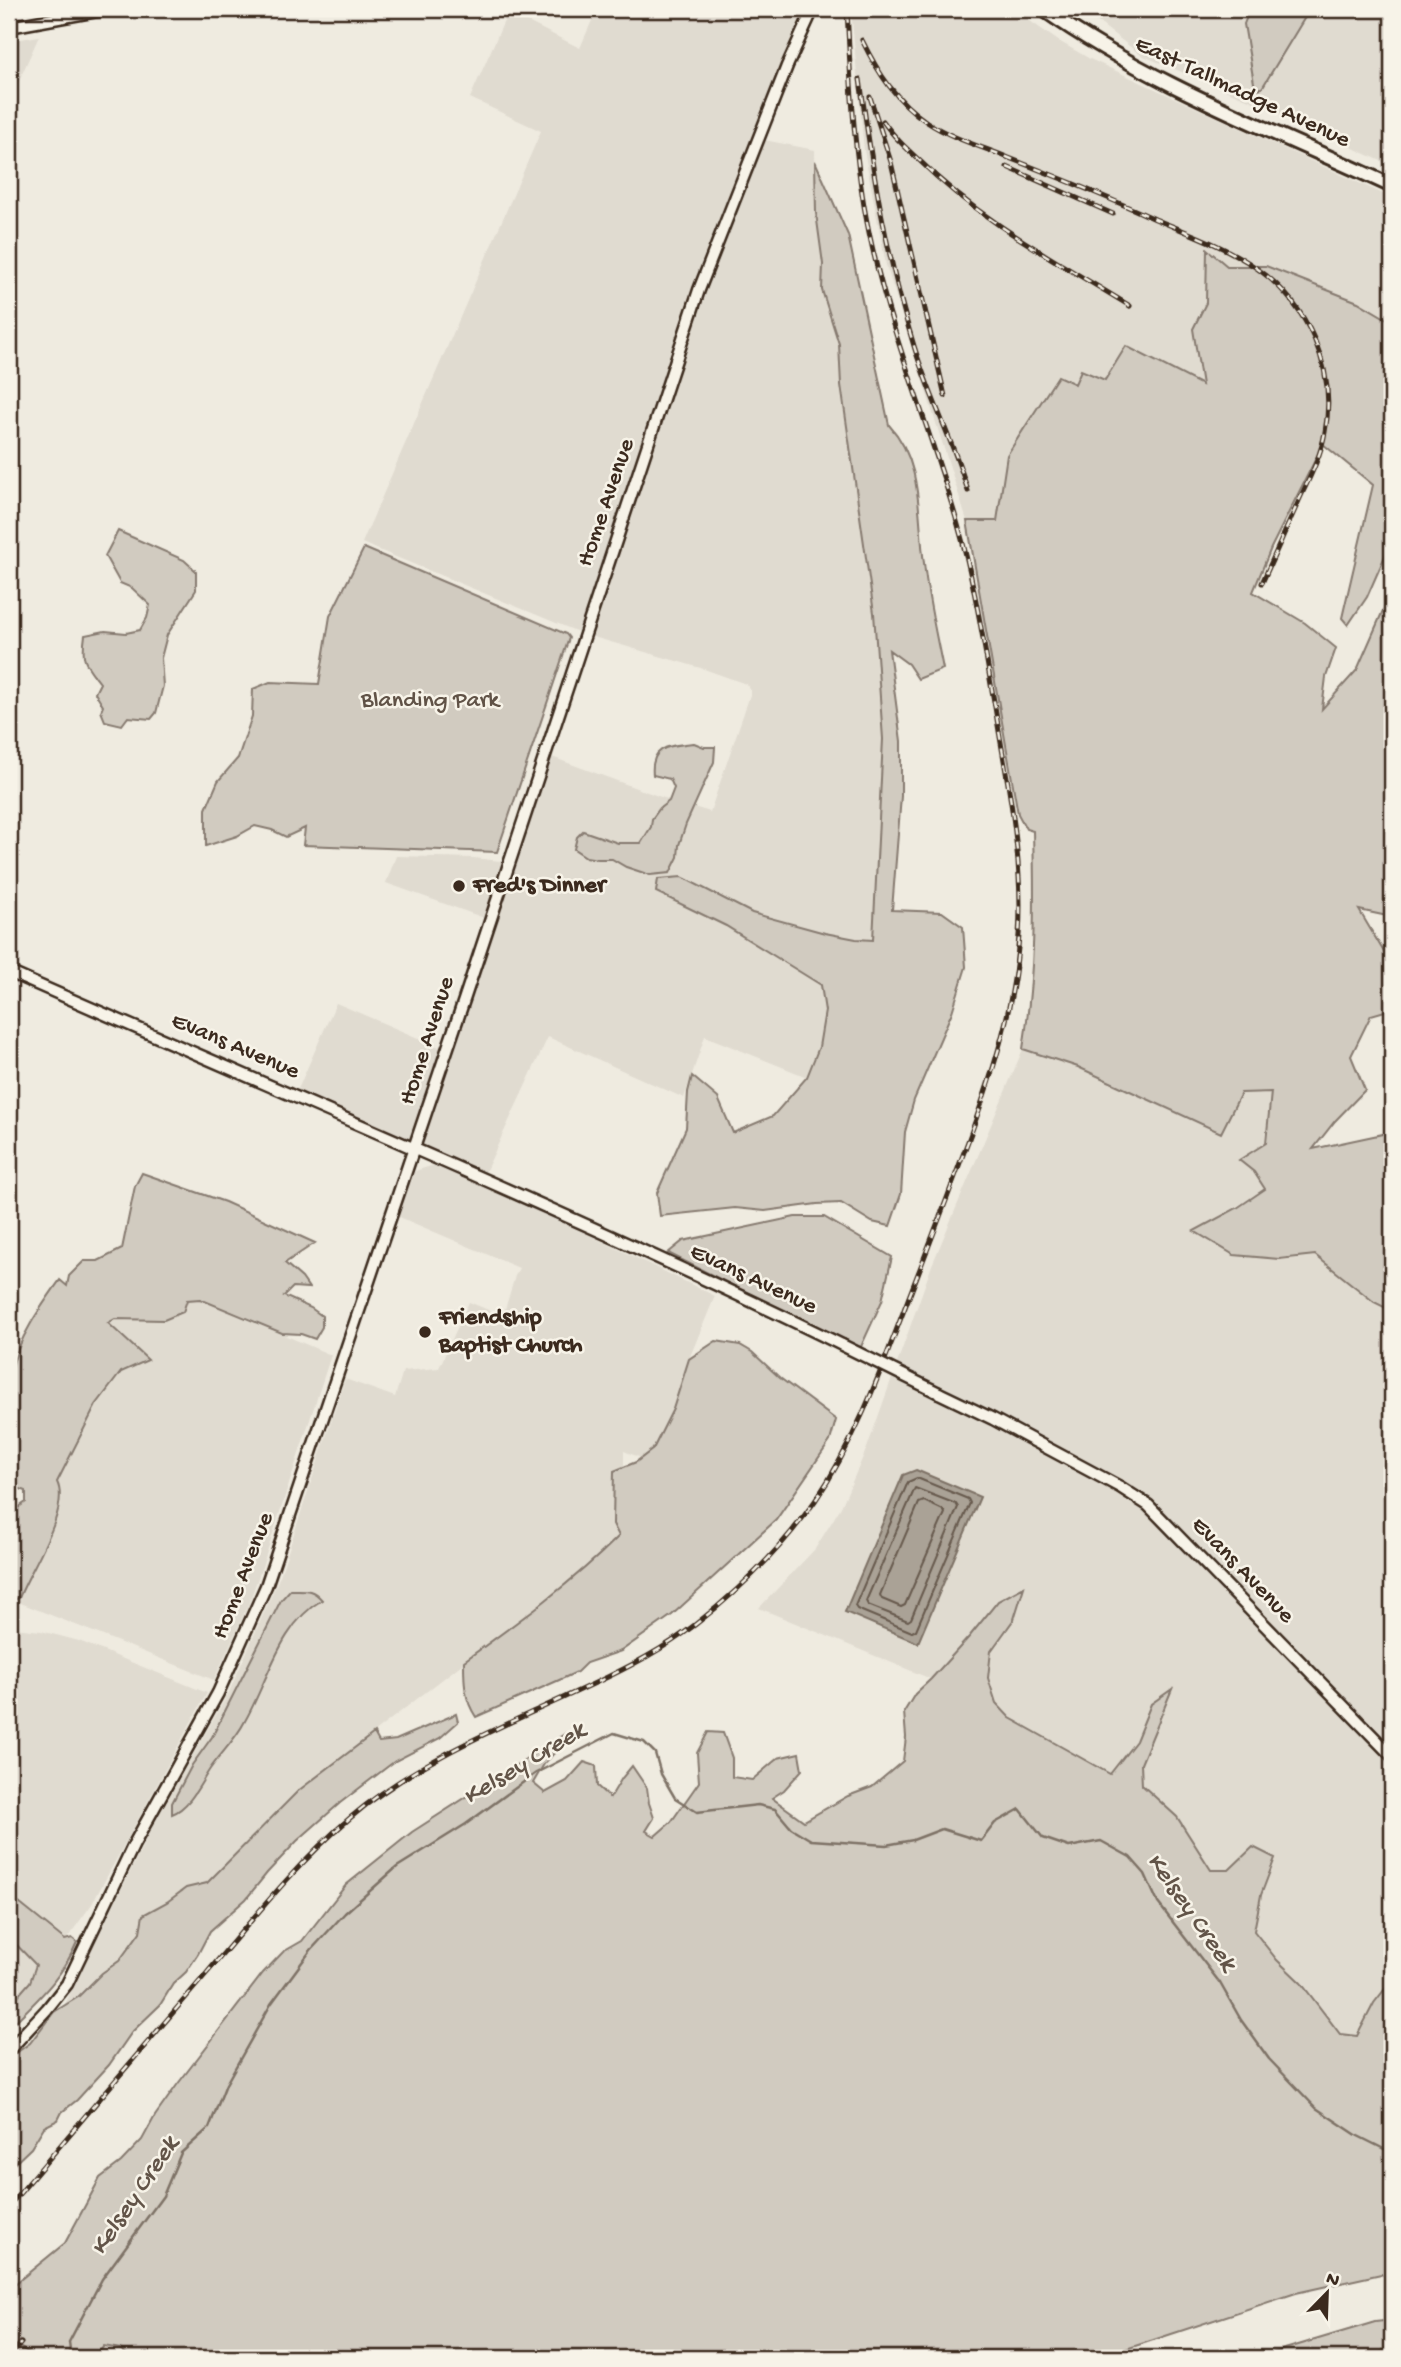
<svg xmlns="http://www.w3.org/2000/svg" width="1401" height="2367" viewBox="0 0 1401 2367" font-family="'Gochi Hand',sans-serif">
  <style>
    .built { fill: #e0dbd0 }
    .green { fill: #d1cbc0; stroke: #867a6f; stroke-width: 2 }
    .water { fill: #aaa296; stroke: #7e7266; stroke-width: 2 }
    .lines { fill: none; stroke-linecap: round; stroke-linejoin: round }
    .shore { stroke: #675a4e; stroke-width: 2 }
    .stream { stroke: #7e7266; stroke-width: 2.5 }
    .tertiary-casing { stroke: #3b2a1e; stroke-width: 15 }
    .primary-casing { stroke: #3b2a1e; stroke-width: 18 }
    .tertiary { stroke: #f7f3e8; stroke-width: 10 }
    .primary { stroke: #f7f3e8; stroke-width: 12 }
    .rail-casing { stroke: #3b2a1e; stroke-width: 5 }
    .rail { stroke: #f7f3e8; stroke-width: 2.5; stroke-dasharray: 8; stroke-linecap: butt }
    .tertiary-bridge-casing { stroke: #3b2a1e; stroke-width: 15; stroke-linecap: butt }
    .tertiary-bridge { stroke: #f7f3e8; stroke-width: 10 }
    .poi-dot { fill: #3b2a1e; stroke: #f7f3e8; stroke-width: 2.5 }
    .labels { text-anchor: middle; dominant-baseline: central; stroke-width: 5; stroke-linejoin: round; paint-order: stroke }
    .street-label { font-size: 24px; fill: #3b2a1e; stroke: #f7f3e8 }
    .park-label { font-size: 24px; fill: #605246; stroke: #f7f3e8 }
    .poi-label { font-size: 24px; font-weight: bold; fill: #3b2a1e; stroke: #f7f3e8; text-anchor: start }
    .water-label { font-size: 26px; font-style: italic; fill: #625448; stroke: #f7f3e8 }
  </style>
  <rect width="100%" height="100%" fill="#efebe0"/>
  <filter id="ink" filterUnits="userSpaceOnUse"><feTurbulence type="fractalNoise" baseFrequency=".0143" numOctaves="2"/><feDisplacementMap in="SourceGraphic" scale="14" xChannelSelector="R" yChannelSelector="G"/><feConvolveMatrix kernelMatrix="1 2 1 2 8 2 1 2 1" color-interpolation-filters="sRGB"/></filter>
  <g filter="url(#ink)">
    <path class="built" d="M597 9H813L759 139 815 150 816 213 823 264 822 290 839 344 841 385 874 613 883 739 873 940 856 939 825 933 752 913 682 877 657 892 726 926 821 985 825 1011 819 1047 807 1077 705 1036 684 1098 548 1037 482 1179 295 1096 336 1003 446 1050 490 920 386 883 396 856 474 858 509 862 541 753 658 796 710 812 750 695V689L746 684 704 669 583 634 362 543 541 131 470 98 508 12 580 48Z
      M851 9H1013L1057 40 1090 59 1392 198V322L1373 310 1273 352 1049 522 967 521 886 265 864 150Z
      M1081 9H1392V166L1254 102 1141 55Z
      M39 36 9 103V41Z
      M1023 1049 1078 1067 1220 1132 1241 1093 1272 1092 1266 1143 1254 1172 1265 1189 1194 1232 1279 1259 1315 1255 1374 1302 1392 1311V1980L1374 2003 1357 2036 1340 2035 1301 1983 1277 1960 1254 1931 1261 1895 1270 1874 1253 1847 1229 1870H1211L1177 1817 1142 1784 1141 1764 1171 1691 1150 1707 1136 1741 1110 1774 1010 1718 996 1703 988 1678 991 1650 1014 1619 969 1637 931 1679 759 1608 815 1549 841 1507 867 1448 932 1265Z
      M431 1166H446L715 1296 689 1359 673 1409 653 1449 641 1458 624 1451V1466L614 1471 613 1524 619 1536 590 1565 298 1791 207 1883 186 1888 167 1902 143 1915 140 1932 119 1961 102 1973 78 1997 64 2006 152 1827 229 1692 280 1576 345 1379 395 1397 403 1371 439 1368 469 1302 503 1316 515 1276 519 1268 397 1216 415 1171Z
      M200 1299 331 1355 263 1564 249 1603 214 1680 13 1600 19 1598 57 1482 70 1454 96 1405 121 1372 108 1324 114 1319 164 1320 187 1300Z
      M14 1628 41 1631 79 1641 207 1693 92 1904 66 1940 9 1895V1631Z
      M9 1937 36 1965 30 1982 9 2007Z"/>
    <path class="green" d="M1250 9H1310L1262 88 1255 89 1244 24Z
      M815 161 848 235 889 425C924 463 917 516 924 563 928 599 936 634 943 669L918 679 908 664 889 650 901 741V796L892 910 942 912 963 927 966 967 952 1012 914 1100 905 1132 901 1194 890 1226 872 1222 841 1203 817 1204 765 1211 735 1208 660 1216 657 1193 686 1128 688 1092 692 1076 718 1098 733 1133 773 1116 807 1077 819 1047 825 1011 821 985 726 926 656 892 658 879 682 877 752 913 825 933 856 939 873 940 883 739 874 613 841 385 839 344 822 290 823 264 816 213Z
      M1207 249 1227 266H1266L1358 302 1392 322V540L1367 597 1348 625 1342 618 1373 485 1323 444 1271 548 1253 592 1305 623 1336 648 1326 677 1322 709 1357 670 1392 590V917L1359 910 1387 957 1392 961V1009L1371 1015 1351 1056 1365 1090 1335 1121 1313 1149 1392 1132V1311L1374 1302 1315 1255 1279 1259 1234 1255 1194 1231 1237 1208 1265 1189 1254 1172 1239 1160 1266 1143 1271 1092 1241 1093 1221 1133 1078 1067 1023 1049C1035 973 1035 907 1033 831L1026 829 1018 814 967 521H997L1007 455 1058 376 1075 384 1081 370 1105 380 1126 346 1202 385 1193 329 1206 303Z
      M118 531 184 560 196 571V590L167 635 161 658 163 686 156 713 151 719 128 717 122 725 105 721 101 711 103 706 95 693 100 683C85 663 81 662 85 635L105 631 126 633 140 630 147 618 150 605 132 588 120 583 105 556Z
      M364 548 566 634 569 638 497 852 303 845 305 828 286 837 272 830 255 826 237 836 206 846V809L218 781 238 758 252 716 253 689 270 682 319 684 330 616Z
      M694 743 704 747H715L714 762 686 824 679 845 678 857 670 873 650 875 626 867 612 859H598L586 857 574 849 577 837 583 831 618 843H641L651 827 652 819 660 808 669 801 674 788 670 779 653 775C650 745 670 746 694 743Z
      M142 1173 225 1202 315 1243 285 1263 302 1278 309 1288 293 1287 284 1296 311 1308 322 1316V1327L315 1339 301 1334 282 1333 200 1299 187 1300 183 1312 164 1320 115 1319 108 1323 148 1360 121 1372 96 1405 57 1482C71 1510 30 1569 19 1598L9 1602V1514L26 1502V1491L9 1485C9 1450 4 1406 11 1371 19 1337 40 1308 60 1280L67 1286 69 1276 84 1261H98L122 1249 135 1186Z
      M795 1217H824L892 1257 882 1301 860 1349 668 1253 683 1241Z
      M716 1341 740 1345 752 1352 780 1378 836 1420 830 1441 776 1520 672 1615 621 1651 586 1663 577 1672 566 1677 476 1717C464 1699 464 1682 464 1661 518 1622 572 1583 619 1536L613 1524 614 1471 636 1462 653 1449 673 1409 689 1359Z
      M1024 1587 1014 1619 991 1651 988 1678 996 1703 1010 1718 1110 1774 1136 1741 1151 1704 1172 1689 1141 1764 1142 1785 1177 1817 1211 1870H1229L1253 1847 1275 1858 1261 1895 1254 1931 1277 1960 1301 1983 1340 2034 1357 2036 1374 2003 1392 1980V2279L1381 2274 1296 2293 1126 2349 1103 2358H132L120 2349 104 2346 94 2358H29L31 2354 9 2341 10 2288 65 2243 100 2178 121 2162 142 2140 155 2116 177 2085 263 1973 283 1952 302 1941 346 1885 412 1832 566 1733 569 1737 544 1764 533 1783 545 1793 567 1781 584 1762 596 1766 597 1786 610 1798 622 1778 632 1766 647 1788 649 1803 654 1818 646 1831 655 1836 671 1822 699 1782 697 1753 708 1732 723 1733 732 1758V1777L752 1780 778 1758 799 1753 802 1770 784 1790 772 1798 804 1821 848 1796 872 1787 903 1761 906 1737 904 1712 915 1694 931 1679 969 1637 998 1601Z
      M290 1590C305 1590 312 1588 322 1600 280 1624 268 1681 245 1721 236 1739 221 1753 210 1769 200 1784 190 1807 172 1814V1803L192 1765 212 1737 281 1600Z
      M456 1714 458 1722 440 1738 395 1761 340 1803 297 1841 267 1873 246 1899 210 1931 198 1954 186 1972 173 1984 160 2005 132 2032 109 2065 77 2100 62 2112 58 2120 44 2127 31 2148 9 2169V2062L12 2056 30 2043 54 2012 78 1997 102 1973 119 1961 140 1932 143 1915 167 1902 186 1888 207 1883 298 1791 374 1733 379 1742 396 1740Z
      M9 1895 65 1940 72 1938 77 1942C62 1978 40 1997 13 2024L9 2025V2006L30 1982 36 1965 9 1937Z
      M1392 2320V2348H1386L1373 2358H1255L1375 2322Z"/>
    <path class="water" d="M916 1470 980 1497 918 1643 845 1612 903 1475Z"/>
    <g class="lines">
      <path class="shore" d="M917 1478 968 1499 970 1503 916 1630 912 1632 857 1609 855 1606 908 1482Z
        M915 1488 956 1504 958 1507 911 1619 908 1621 868 1605 866 1601Z
        M924 1501 943 1510 945 1513 905 1605 901 1607 882 1599 880 1595 919 1503Z"/>
      <path class="stream" d="M71 2358 69 2342 102 2279 163 2196 181 2153 209 2128 226 2084 271 2004 311 1950 345 1913 397 1867 466 1824 536 1773 614 1733 644 1742 655 1753 661 1774 675 1798 697 1812 758 1805 775 1809 791 1828 811 1840 886 1845 913 1840 942 1829 981 1841 995 1823 1020 1809 1043 1838 1069 1847 1101 1841 1130 1857 1145 1874 1158 1903 1220 1983 1241 2020 1269 2059 1316 2108 1358 2136 1392 2153"/>
      <g class="tertiary-casing">
        <path id="tertiary" d="M9 27 108 9
          M9 972C287 1095 569 1211 842 1345
          M939 1393 993 1419 1120 1487 1148 1505 1392 1756
          M9 2050 47 2009 67 1984 134 1844 218 1693 266 1586 465 997 699 290 787 66 813 9"/>
      </g>
      <g class="primary-casing">
        <path id="primary" d="M1043 9C1150 84 1274 131 1392 186"/>
      </g>
      <use href="#tertiary" class="tertiary"/>
      <use href="#primary" class="primary"/>
      <g class="rail-casing">
        <path id="rail" d="M862 40C878 73 896 101 927 122 951 138 982 147 1009 158 1058 177 1107 197 1155 219 1188 233 1225 246 1255 267 1308 303 1337 369 1325 432 1321 455 1311 475 1301 496 1288 525 1275 554 1262 583
          M860 79C872 169 887 259 914 346 929 395 953 441 968 491
          M870 97 891 162 945 396
          M883 121C893 136 906 148 919 160 980 221 1057 261 1130 306
          M1007 167 1113 214
          M9 2206C74 2129 140 2051 206 1974 252 1920 296 1864 350 1818 421 1757 509 1724 593 1684 629 1667 664 1649 696 1624 741 1589 782 1548 815 1501 860 1435 885 1358 914 1284 930 1243 946 1202 961 1160 996 1068 1026 977 1019 877 1016 820 1004 763 995 707 984 646 975 584 958 525 931 431 893 341 872 246 854 168 851 88 847 9
          M9 2358 21 2343"/>
      </g>
      <use href="#rail" class="rail"/>
      <g class="tertiary-bridge-casing">
        <path id="tertiary-bridge" d="M842 1345 939 1393"/>
      </g>
      <use href="#tertiary-bridge" class="tertiary-bridge"/>
    </g>
  </g>
  <g class="poi-dot">
    <circle cx="459" cy="886" r="7"/>
    <circle cx="425" cy="1332" r="7"/>
  </g>
  <g class="labels">
    <g class="street-label">
      <text transform="translate(1242 93) rotate(25)">East Tallmadge Avenue</text>
      <text transform="translate(607 503) rotate(-71)">Home Avenue</text>
      <text transform="translate(428 1041) rotate(-72)">Home Avenue</text>
      <text transform="translate(235 1047) rotate(23)">Evans Avenue</text>
      <text transform="translate(753 1280) rotate(25)">Evans Avenue</text>
      <text transform="translate(1242 1571) rotate(46)">Evans Avenue</text>
      <text transform="translate(244 1576) rotate(-69)">Home Avenue</text>
    </g>
    <g class="park-label">
      <text x="430" y="701">Blanding Park</text>
    </g>
    <g class="poi-label">
      <text x="473" y="886">Fred's Dinner</text>
      <text x="439" y="1318">Friendship<tspan x="439" dy="28">Baptist Church</tspan></text>
    </g>
    <g class="water-label">
      <text transform="translate(525 1765) rotate(-31)">Kelsey Creek</text>
      <text transform="translate(1190 1913) rotate(55)">Kelsey Creek</text>
      <text transform="translate(136 2197) rotate(-56)">Kelsey Creek</text>
    </g>
  </g>
  <rect width="1401" height="2367" fill="none" stroke="#f7f3e8" stroke-width="35"/>
  <rect x="18" y="18" width="1366" height="2332" fill="none" stroke="#3b2a1e" stroke-width="2.5" filter="url(#ink)"/>
  <g transform="translate(1327 2293) rotate(23)" stroke="#f7f3e8" stroke-width="5" paint-order="stroke">
  <path d="M0-5L12 26L0 18L-12 26Z" fill="#3b2a1e"/>
  <text y="-10" font-size="19" font-weight="bold" text-anchor="middle" fill="#3b2a1e">N</text>
  </g>
</svg>
